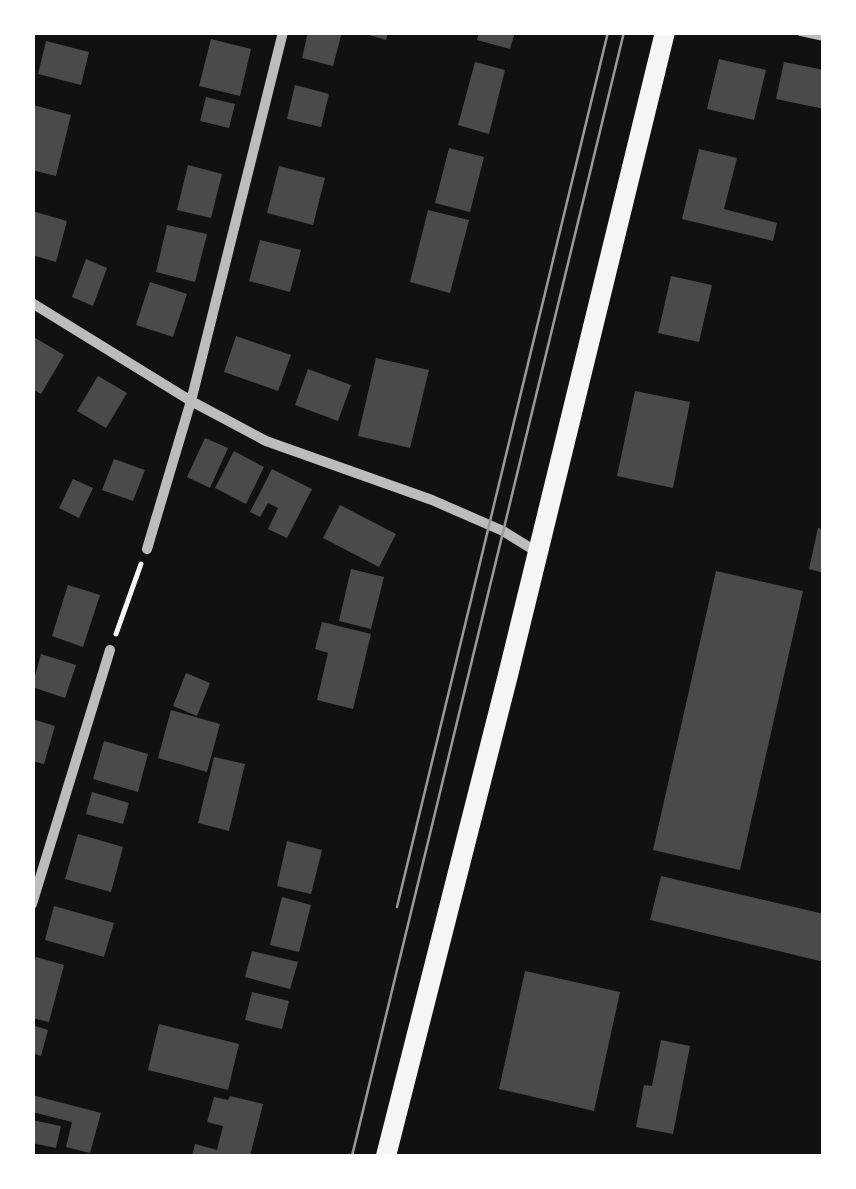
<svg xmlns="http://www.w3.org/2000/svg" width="856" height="1189" viewBox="0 0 856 1189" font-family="Commissioner,sans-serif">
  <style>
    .building { fill: #4a4a4a }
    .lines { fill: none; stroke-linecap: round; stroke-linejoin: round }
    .path { stroke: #f5f5f5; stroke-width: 5 }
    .service { stroke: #bcbcbc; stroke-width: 8 }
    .minor { stroke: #bcbcbc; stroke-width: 10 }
    .secondary { stroke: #f5f5f5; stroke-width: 20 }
    .tram { stroke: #9a9a9a; stroke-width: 2.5 }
  </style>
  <rect width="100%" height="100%" fill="#111"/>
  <path class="building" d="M308 32H342L333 66 302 58Z
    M359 32H388L386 40Z
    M479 32H515L510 49 477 40Z
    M211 39 251 49 240 96 199 86Z
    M46 41 89 52 81 85 38 74Z
    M719 59 766 70 754 120 707 109Z
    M475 62 505 70 489 134 458 125Z
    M784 62 824 70V109L776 99Z
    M295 85 329 94 321 127 287 119Z
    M206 97 235 104 229 128 200 121Z
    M33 105 71 115 56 176 32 170Z
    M449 148 484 157 470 212 435 203Z
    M699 149 737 158 724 209 777 223 773 241 682 219Z
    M188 165 222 174 211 218 177 210Z
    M279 166 325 178 313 225 267 213Z
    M428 210 469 220 450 293 410 282Z
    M32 211 67 221 56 262 32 255Z
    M167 225 207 234 195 282 156 272Z
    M260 240 301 250 290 292 249 281Z
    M86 259 107 268 93 306 72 297Z
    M671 276 712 285 699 342 658 333Z
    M150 282 187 294 173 337 136 325Z
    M32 336 64 355 41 394 32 389Z
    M236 336 291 355 278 391 224 372Z
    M376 358 429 370 410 448 358 436Z
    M308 369 351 385 338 421 295 405Z
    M98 376 127 393 106 428 77 411Z
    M635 391 690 402 673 488 617 476Z
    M205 438 228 448 210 488 187 477Z
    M234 451 264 467 246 504 215 488Z
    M114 459 145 470 133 501 102 490Z
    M272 469 312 489 287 538 268 529 278 508 268 503 260 517 250 512Z
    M73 479 93 488 79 518 59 508Z
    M340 505 396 534 379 567 323 538Z
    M818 528 824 529V573L809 569Z
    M351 569 384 577 371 629 339 621Z
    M716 571 803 591 740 870 653 850Z
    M68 585 100 595 83 647 52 636Z
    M322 622 371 634 353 709 317 700 328 653 315 649Z
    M41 654 76 665 65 698 32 687Z
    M186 673 210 683 197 716 173 706Z
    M171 710 220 724 207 772 158 758Z
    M32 719 55 726 44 764 32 761Z
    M104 741 148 754 138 792 93 779Z
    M214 757 245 764 229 831 198 823Z
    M92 792 129 803 123 824 86 814Z
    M78 834 123 847 111 892 65 879Z
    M287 841 322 850 311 894 277 886Z
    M661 876 824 914V962L650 920Z
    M282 897 311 905 299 952 270 945Z
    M54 906 114 923 104 957 45 940Z
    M252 951 298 962 290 989 245 977Z
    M36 957 64 965 49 1022 32 1018V970Z
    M525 971 620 992 594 1111 499 1089Z
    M252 992 289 1001 282 1029 245 1020Z
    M159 1024 239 1044 228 1090 148 1070Z
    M32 1025 48 1030 41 1056 32 1053Z
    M661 1040 690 1046 673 1134 636 1127 644 1085 652 1086Z
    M32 1095 101 1113 90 1153 66 1147 72 1122 32 1112Z
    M230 1096 263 1104 250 1156H192L195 1144 217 1150 223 1126 207 1122 214 1097 228 1100Z
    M32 1120 61 1126 56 1148 32 1143Z"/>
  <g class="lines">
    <path class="path" d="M116 634 141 564"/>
    <path class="service" d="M801 32 824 37"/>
    <path class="minor" d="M32 303 191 401 266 441 432 500 503 531 537 552
      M147 549 191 401 283 32
      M32 904 110 650"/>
    <path class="secondary" d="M386 1156 508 675 665 32"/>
    <path class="tram" d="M397 907 608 32
      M352 1156 624 32"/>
  </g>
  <rect width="856" height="1189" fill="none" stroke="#ffffff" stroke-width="70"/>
</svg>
